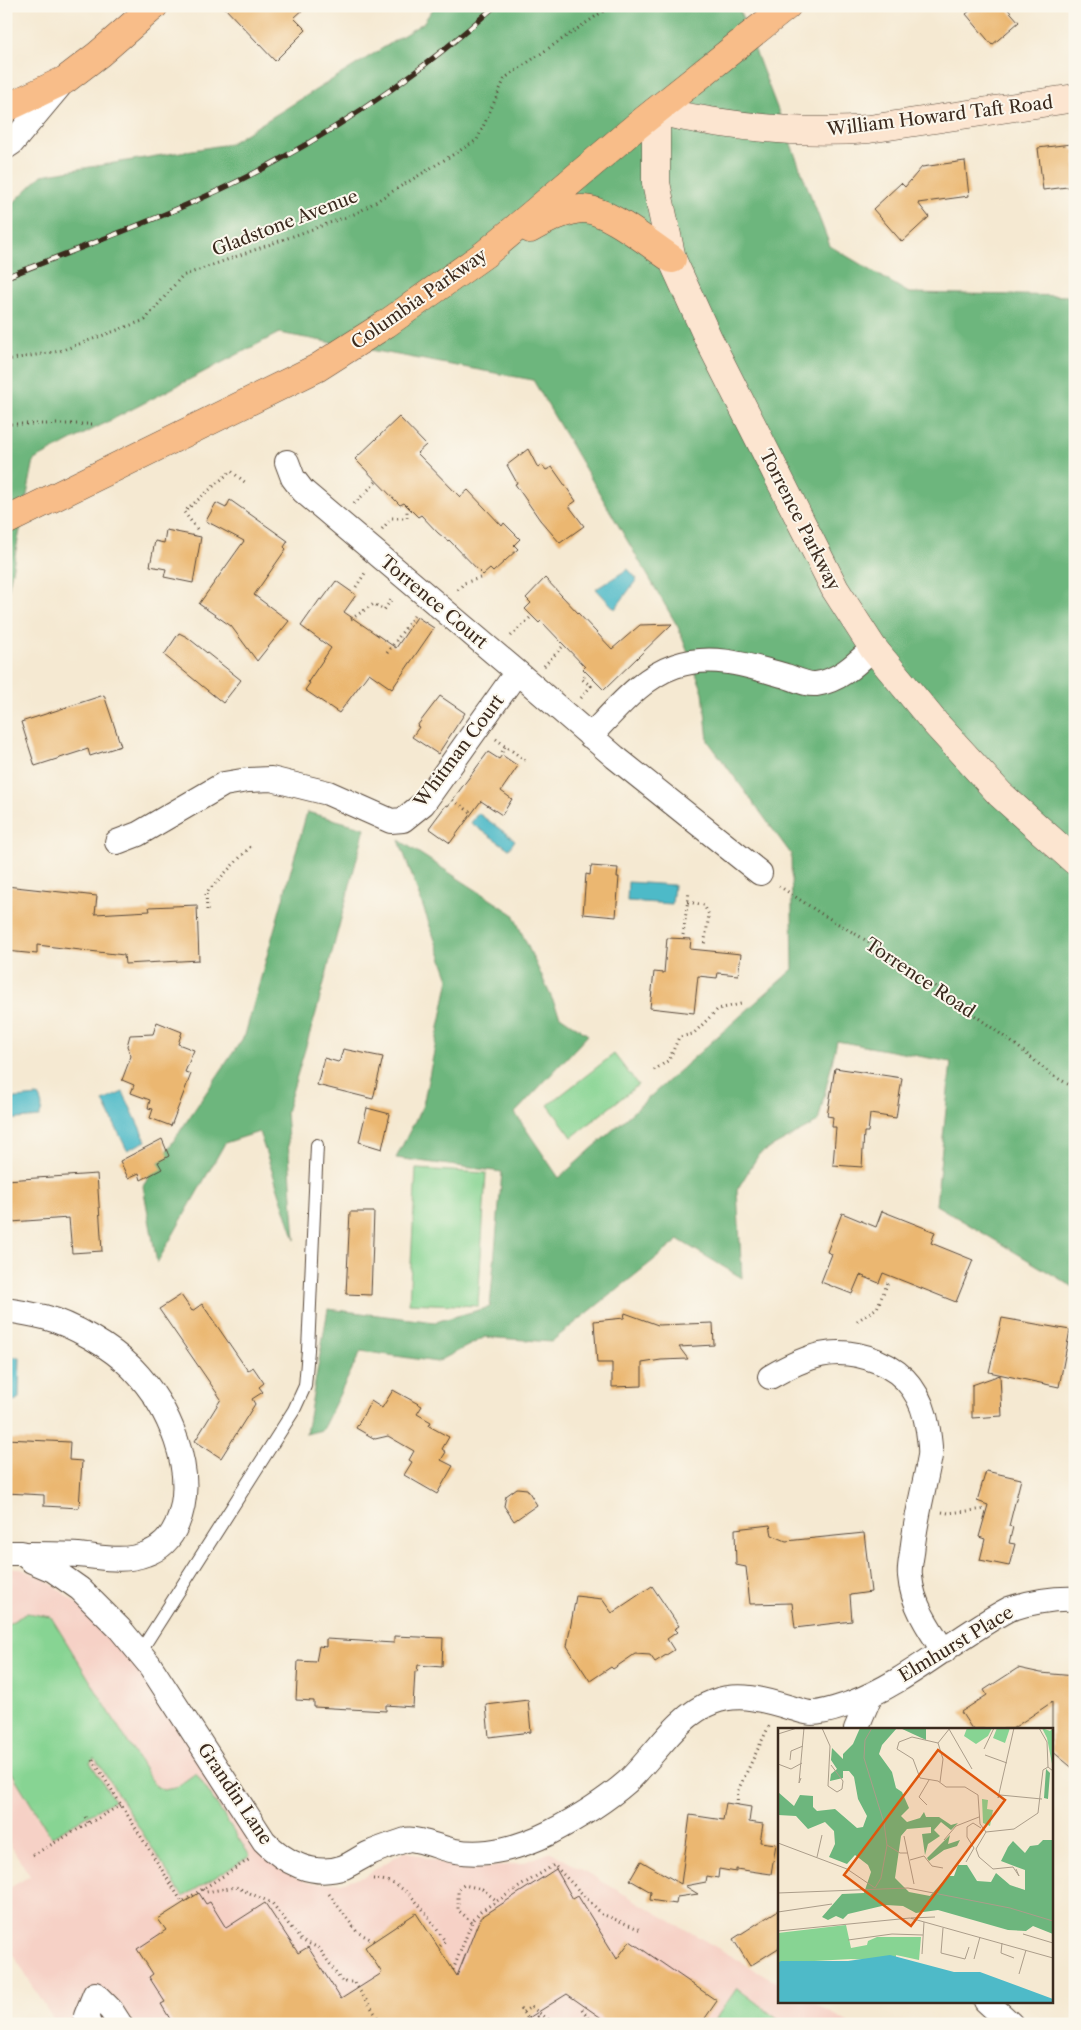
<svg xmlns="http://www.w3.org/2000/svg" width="1081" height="2030" viewBox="0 0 1081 2030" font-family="'Libre Caslon Text',serif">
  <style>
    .built { fill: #f6d1c6 }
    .green { fill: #87d493; stroke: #617f58 }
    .forest { fill: #6db67d; stroke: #54704e }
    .water { fill: #4ebac8; stroke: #447273 }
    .building { fill: #ebb771 }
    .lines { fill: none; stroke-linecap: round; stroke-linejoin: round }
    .lane-casing { stroke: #574739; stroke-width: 14 }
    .street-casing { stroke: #574739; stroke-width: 26 }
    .secondary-casing { stroke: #574739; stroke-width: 29 }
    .primary-casing { stroke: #574739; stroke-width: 29 }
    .highway-casing { stroke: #574739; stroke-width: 29 }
    .path { stroke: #574739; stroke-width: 3; stroke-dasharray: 1 4; stroke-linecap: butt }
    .lane { stroke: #fff; stroke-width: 12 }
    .street { stroke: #fff; stroke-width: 24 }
    .secondary { stroke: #fce5d0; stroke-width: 28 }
    .primary { stroke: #f8bd89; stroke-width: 28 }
    .highway { stroke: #f8bd89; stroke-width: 28 }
    .rail-casing { stroke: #3b2a1e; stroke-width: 5.5 }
    .rail { stroke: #fbf7ec; stroke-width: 4; stroke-dasharray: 11; stroke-linecap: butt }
    .labels { text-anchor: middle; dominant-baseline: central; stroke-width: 4; stroke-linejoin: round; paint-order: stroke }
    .street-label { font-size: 18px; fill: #3b2a1e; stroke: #fbf7ec }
    .inset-road { fill: none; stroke: #ab9d8a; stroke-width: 1 }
    .view { fill: #df570d; fill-opacity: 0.15; stroke: #df570d; stroke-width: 2.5 }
    .inset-edge { fill: none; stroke: #3b2a1e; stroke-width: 2.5 }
  </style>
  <rect width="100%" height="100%" fill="#fbf7ec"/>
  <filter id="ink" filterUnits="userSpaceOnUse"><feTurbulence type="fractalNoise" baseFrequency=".02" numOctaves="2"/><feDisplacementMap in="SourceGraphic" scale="10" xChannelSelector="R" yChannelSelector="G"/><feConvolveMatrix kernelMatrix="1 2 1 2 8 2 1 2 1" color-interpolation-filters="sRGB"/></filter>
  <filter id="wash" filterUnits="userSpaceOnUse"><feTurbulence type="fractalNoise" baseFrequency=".0096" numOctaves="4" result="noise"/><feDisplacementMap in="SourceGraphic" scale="20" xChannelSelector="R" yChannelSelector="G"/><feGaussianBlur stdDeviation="1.12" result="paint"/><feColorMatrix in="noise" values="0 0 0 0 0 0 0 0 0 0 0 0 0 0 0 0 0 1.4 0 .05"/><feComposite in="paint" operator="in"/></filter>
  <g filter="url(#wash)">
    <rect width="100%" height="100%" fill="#f5e9d2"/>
    <path class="built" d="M6 1566 21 1569 41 1577 61 1591 99 1623 133 1661 283 1871 306 1881 317 1883H341L366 1875 405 1851 445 1864 484 1868 522 1863 551 1852 780 1984V2001H810L851 2024H56L6 1943V1890L30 1876 6 1838Z"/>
    <path class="green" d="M614 1054 638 1085 572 1137 548 1105Z
      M416 1169 486 1173 478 1306 409 1303Z
      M27 1613 51 1617 154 1785 163 1790 175 1788 196 1773 250 1856 183 1897 95 1758 90 1762 114 1800 51 1837 6 1763V1625Z
      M737 1988 784 2024H712Z"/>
    <path class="forest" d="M435 6H738L830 246 909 293 1075 296V1288L936 1205 951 1062 837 1041 818 1122 759 1154 737 1190 742 1278 679 1240 551 1342 485 1337 437 1362 361 1351 322 1430 306 1434 328 1309 435 1322 490 1307 502 1172 396 1158 423 1105 449 979 399 840 513 914 560 1016 588 1035 515 1113 559 1178 793 969 791 854 708 741 703 692 678 627 533 380 279 333 34 460 6 601V210L42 175 229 144 423 23Z
      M307 812 365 828 316 1013 286 1112 295 1240 259 1132 225 1143 157 1263 143 1186 245 1035Z"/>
    <path class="water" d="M628 569 637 579 615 609 596 589Z
      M478 813 515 840 509 849 471 823Z
      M628 882 674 885 672 904 627 901Z
      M123 1092 146 1141 127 1150 103 1101Z
      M38 1096C43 1104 43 1109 39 1117L6 1120V1099Z
      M6 1357H20L19 1398 12 1403H6Z"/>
    <g id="blocks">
      <path class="building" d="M223 6H307L294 18 306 30 275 61Z
        M976 6H1005L1019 22 992 45 966 14Z
        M1071 144 1072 150H1075V186L1043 190 1038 148Z
        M965 161 969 196 918 203 929 217 902 242 873 209 901 183 905 187 922 167Z
        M399 417 426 445 417 453 460 497 468 490 502 526 504 523 520 539 514 545 518 549 493 572 490 569 483 575 449 540 448 541 438 533 421 515 418 517 404 503 400 505 355 459Z
        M528 449 538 468 542 465 546 470 552 467 576 501 569 506 584 526 560 543 540 520 515 484 517 483 507 465Z
        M230 500 288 541 284 547 286 549 254 595 289 621 257 661 231 626 199 604 244 541 206 521 216 503 226 508Z
        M166 530 201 537 193 583 164 577 166 569 150 566 155 541 164 543Z
        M545 578 612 649 640 625 672 624 604 690 583 669 585 667 541 621 539 623 525 609 531 603 526 598Z
        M336 581 356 595 344 612 396 648 417 617 434 628 392 689 369 673 339 713 305 690 310 683 308 682 331 648 301 626 320 599 322 600Z
        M179 633 187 637 241 680 223 703 164 655Z
        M104 695 121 746 90 756 88 749 35 766 21 722Z
        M440 696 465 713 438 754 412 737 419 727 417 726Z
        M488 752 499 759 502 755 518 766 501 791 512 799 502 815 481 801 450 843 429 828 446 805 448 806Z
        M591 866 618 868 617 877H619L616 917 583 914 586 874 590 875Z
        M6 886 97 896 95 914 150 911 149 907 197 905 199 960 125 964 124 955 37 945V954L6 951Z
        M667 938 691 939 690 949 741 954 738 975 718 973 717 978 698 976 694 1013 650 1008 654 972 664 973Z
        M157 1022 182 1032 178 1044 194 1050 185 1072 191 1074 171 1126 150 1118 153 1109 148 1108 150 1100 131 1093 134 1085 122 1080 131 1056 127 1046 130 1035 153 1034Z
        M343 1049 383 1057 373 1099 317 1085 324 1058 338 1062 340 1060Z
        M835 1068 902 1078 896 1118 870 1114 868 1132H864L862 1167 833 1165 836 1127H832L833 1117 827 1116Z
        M367 1108 390 1114 382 1149 359 1142Z
        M162 1139 169 1156 158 1162 162 1169 141 1180 139 1173 128 1178 120 1161Z
        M97 1174 102 1251 72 1253 69 1218 11 1222V1220H6V1180Z
        M882 1211 935 1232 931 1243 973 1260 956 1302 883 1273 879 1283 860 1275 852 1294 821 1282 832 1254 827 1252 842 1213 876 1227Z
        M350 1212H374L371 1295 346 1294Z
        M181 1295 192 1311 202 1304 248 1371 253 1367 264 1383 259 1387 263 1392 252 1399 255 1404 221 1458 195 1441 221 1399 159 1309Z
        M625 1313 658 1325 713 1323 714 1345 679 1347 688 1359 661 1360 642 1363V1386L612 1387V1363H597L594 1321 624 1318Z
        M1002 1318 1070 1330 1059 1387 989 1372Z
        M1000 1375 1002 1416 972 1418V1385Z
        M393 1390 422 1406 417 1414 431 1422 429 1426 449 1437 442 1449 446 1452 441 1460 453 1466 437 1494 404 1475 412 1462 409 1460 414 1451 388 1436 375 1439 356 1428 371 1401 382 1408Z
        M6 1439 70 1442 69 1460 82 1461 79 1508 44 1506V1495L6 1493Z
        M986 1471 1021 1479 1009 1526 1013 1527 1009 1543 1015 1544 1009 1566 980 1560 985 1539 979 1537 988 1505 977 1501Z
        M517 1488 527 1489 537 1505 514 1521 504 1506 506 1496Z
        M770 1525 772 1535 786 1541 864 1533 871 1592 850 1595 852 1621 795 1628 792 1603 750 1604 746 1567 736 1565 735 1529Z
        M652 1586 679 1626 674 1629 677 1632 667 1639 674 1650 655 1662 650 1655 635 1654 613 1669 611 1667 590 1681 567 1646 576 1596 602 1599 612 1613Z
        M394 1636 443 1638 442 1667 418 1665 417 1672 415 1671 413 1707 386 1705V1711L314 1707V1701L296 1700 298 1661 316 1662 319 1646 326 1647V1639L394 1643Z
        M1018 1668 1041 1673 1075 1676V1770L1052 1751V1702L1012 1729H972L961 1712 987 1695 984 1690Z
        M528 1700 531 1732 489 1737 486 1705Z
        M726 1803 751 1807 749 1822 763 1824 760 1842 776 1844 771 1874 736 1869V1872L719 1869 718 1878 707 1876 706 1882 685 1886 698 1894 677 1897 676 1904 650 1900 651 1892 630 1880 641 1861 681 1884 690 1815 723 1820Z
        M556 1869 573 1899 578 1896 617 1959 630 1941 717 2001 701 2024H610L567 1994 519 2024H173L161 2004 165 2002 149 1977 153 1974 137 1949 166 1930 158 1919 199 1893 206 1904 210 1902 226 1928 265 1903 298 1953 308 1947 341 1999 382 1973 365 1947 416 1913 457 1976 480 1918Z
        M780 1909V1947L750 1966 733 1939Z"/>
    </g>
  </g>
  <g filter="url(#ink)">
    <use href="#blocks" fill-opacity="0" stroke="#574739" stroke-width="1"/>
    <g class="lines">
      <g class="lane-casing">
        <path id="lane" d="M140 1652 294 1410 305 1386 308 1350 317 1145"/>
      </g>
      <g class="street-casing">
        <path id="street" d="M6 147 12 143 63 82
          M287 462 293 478 303 491 517 672 615 757 760 873
          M590 736C615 711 640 678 675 666 713 653 749 666 786 676 795 679 807 685 816 684 839 681 857 663 873 648
          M117 842 138 834 224 784 248 780 271 779 328 793 391 821 403 820 423 804 517 672
          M6 1310C19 1312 31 1314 44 1317 72 1324 111 1347 132 1368 168 1405 199 1472 177 1524 171 1538 160 1549 146 1554 123 1563 101 1557 78 1555 62 1554 45 1554 29 1554
          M770 1377C806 1356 835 1344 877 1361 908 1374 923 1397 928 1430 929 1439 931 1448 930 1456 924 1489 915 1520 912 1553 911 1560 909 1569 910 1576 912 1604 929 1629 944 1651
          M6 1553H22L32 1561 53 1570 80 1589 120 1629 149 1664 264 1841C284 1862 313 1878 344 1867 353 1863 361 1857 370 1853 381 1848 394 1844 406 1840 415 1837 443 1849 455 1851 486 1857 521 1847 549 1833 576 1819 604 1802 627 1782 654 1757 677 1715 713 1702 739 1692 765 1700 791 1708 797 1709 805 1713 812 1713 824 1713 837 1708 849 1704 907 1683 954 1638 1009 1609 1031 1602 1051 1598 1075 1599
          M856 1729 870 1696
          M986 2001 1011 2024
          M89 2024 86 2016 95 1994 111 2010 120 2024"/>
      </g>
      <g class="secondary-casing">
        <path id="secondary" d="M1075 98 869 129C798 135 725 126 656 111V183L672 259 708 338 835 589 873 648 935 723 1000 794 1075 861"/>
      </g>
      <g class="primary-casing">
        <path id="primary" d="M6 108 65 80 99 54 154 6"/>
      </g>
      <g class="highway-casing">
        <path id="highway" d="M530 229C546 220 563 211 581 209 605 207 652 246 672 259
          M6 521 317 368 386 324 485 254 638 125 787 6"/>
      </g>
      <path class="path" d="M6 360 60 351 145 320 182 276 357 213 477 140 505 78 611 6
        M6 424H93
        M354 504 377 481
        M197 529 184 512 231 471 246 483
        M382 529 392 518H407V509
        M356 587 365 573
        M458 590 464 583 480 578
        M351 619 374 604 384 610 393 597
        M511 636 532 616
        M387 653 414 616
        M544 666 564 645
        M581 698 591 686 582 679 587 673
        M496 739 526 761
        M502 752 505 746
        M453 800 473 814
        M779 886 820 913 896 958 1017 1046 1052 1075 1075 1088
        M688 902 704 905 709 915 704 946
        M207 910 206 893 251 846
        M683 935 689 892
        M654 1070 669 1060 679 1037 693 1034 718 1009 741 1004
        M857 1321 877 1308 889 1280
        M942 1512 948 1513 986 1509
        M93 1760 182 1902 250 1859
        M737 1805 738 1790 769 1726
        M85 1817 89 1824
        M33 1855 121 1805
        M373 1879C409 1880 426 1915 445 1941L438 1948
        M203 1889 206 1892 236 1887 272 1903 301 1940 319 1948 342 1982H354L382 2024
        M329 1894 357 1932 374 1941
        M472 1922 458 1910V1889L464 1885 482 1889 496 1900
        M453 1970 472 1922 481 1911 554 1865 602 1914 641 1930
        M520 2009 531 2022
        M582 2009 589 2019V2024
        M523 2012 531 2007 555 2024
        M532 2024 531 2022 538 2017 547 2024"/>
      <use href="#lane" class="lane"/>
      <use href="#street" class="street"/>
      <use href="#secondary" class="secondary"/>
      <use href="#primary" class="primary"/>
      <use href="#highway" class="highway"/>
      <g class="rail-casing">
        <path id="rail" d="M6 277C97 241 191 208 277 161 355 118 429 66 495 6"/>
      </g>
      <use href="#rail" class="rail"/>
    </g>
  </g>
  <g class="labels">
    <g class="street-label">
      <text transform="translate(940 116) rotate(-7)">William Howard Taft Road</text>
      <text transform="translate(285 223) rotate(-21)">Gladstone Avenue</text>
      <text transform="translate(419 299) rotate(-35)">Columbia Parkway</text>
      <text transform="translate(800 520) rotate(63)">Torrence Parkway</text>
      <text transform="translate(434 602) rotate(40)">Torrence Court</text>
      <text transform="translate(459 751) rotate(-53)">Whitman Court</text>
      <text transform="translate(920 978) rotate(34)">Torrence Road</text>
      <text transform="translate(956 1644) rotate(-31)">Elmhurst Place</text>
      <text transform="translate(235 1794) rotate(56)">Grandin Lane</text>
    </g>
  </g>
  <g transform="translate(778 1728)">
    <rect width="275" height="275" fill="#f5e9d2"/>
    <path d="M189 0H214L210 8 198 16 186 8ZM219 0H232L227 15 215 10ZM264 0 272 3 275 0V41L269 10ZM204 71 210 72 209 81 215 82 212 98 205 95ZM68 197 73 220 89 217 90 213 99 209H143L141 232 118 227V233L73 231 0 235V205Z" fill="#87d493"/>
    <path d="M82 0H119L104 17 101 26 114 44 118 60 124 64 131 80 123 88 129 94 142 90 146 84 148 89H161L173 97 180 95 173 102 163 94 156 102 162 108 150 116 147 127 144 106 153 105V99L129 101 123 108 117 150 131 164 152 168 170 148H176L180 137H189L199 153 213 154 218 145 232 157 247 162V142L223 133 230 119 235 113 247 125 252 118 260 117 265 112H275V206L255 198 248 203 230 202 160 182 138 185 125 178 108 177 70 186 65 191 58 188 50 192 44 189 64 166 86 165 93 144 90 137 77 127 69 136 51 129 57 116 56 103 47 94 30 101 18 88 0 87V64L16 78 22 67 35 68V79L39 83 57 81 79 100 85 99 89 88 80 71 76 49 71 43H65V50L52 53 53 46 59 41 53 32 54 20 65 31V26L75 16ZM122 0H148V12ZM268 41 272 45 270 71 266 70ZM172 107 170 116 182 112 179 118 166 122 151 133 149 130Z" fill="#6db67d"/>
    <path d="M112 227 176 244H202L275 271V275H0V235L3 233H70Z" fill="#4ebac8"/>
    <path class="inset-road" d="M44 0 52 18 50 58 59 64 64 61 65 53 53 37M172 0 160 15 134 9 121 14 119 21 135 31 142 50 160 53 168 59H187L200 67 202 96 208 104 236 101 260 85 265 42 270 39M236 0 220 70 222 67 264 71M261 0 269 14 270 39 275 43M171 1 194 41M0 6 19 0M160 15 165 31 162 54M206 21 216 0M207 27 229 35M12 32 13 23 25 18M0 36 13 41 24 35M23 50 21 55 26 0M149 77 141 69 151 52M208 104 198 121 201 129 215 141 235 139 241 148 238 141M126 108 136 156M166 112 178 98 201 89M0 115 69 141 97 160 103 150 109 117 106 95 86 30 87 12 94 0M109 117 122 125H130M39 129 44 107M132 132 146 128 154 138 165 140M188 134 196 120 189 109V99L195 95 203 100M0 165 130 160 232 180 275 193M0 184 54 176M133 190 157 189M165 200 163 225 187 231 191 219M0 203 132 190 275 230M245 206 275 215M70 212 114 206 145 207M224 215 223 225 236 230M144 226 146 194M196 231 202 209M241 246 248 222"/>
    <path class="view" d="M160 22 227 72 133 198 66 147Z"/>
    <rect width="275" height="275" class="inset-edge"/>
  </g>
  <rect width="1081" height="2030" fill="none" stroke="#fbf7ec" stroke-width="25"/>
</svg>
